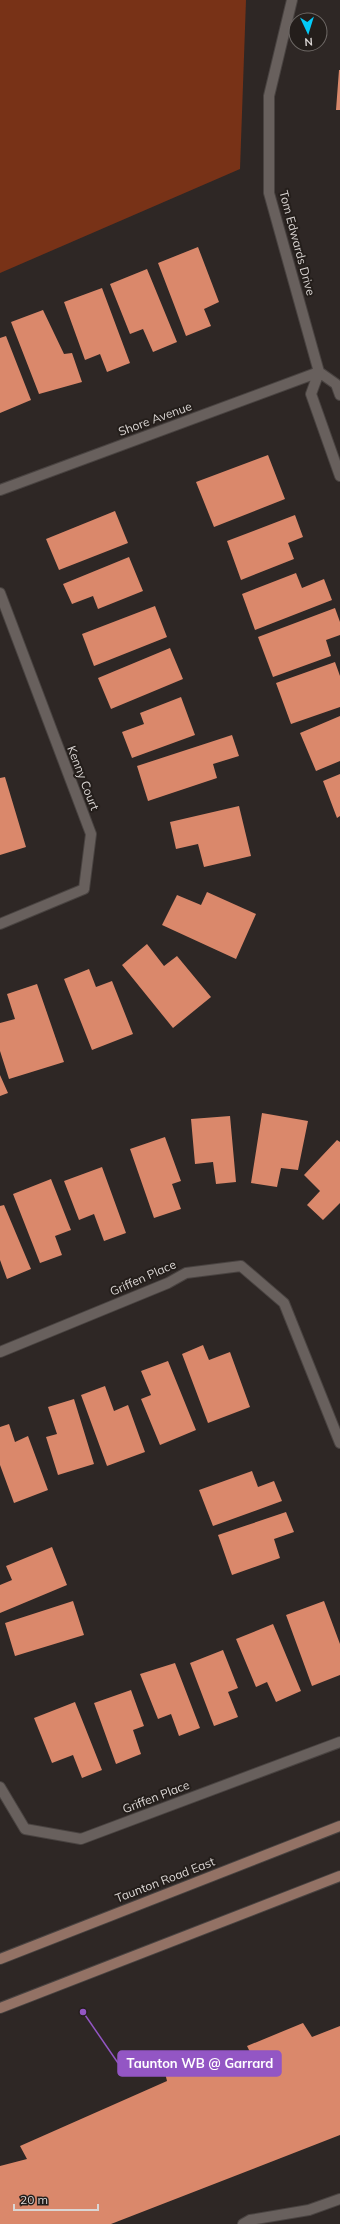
<svg xmlns="http://www.w3.org/2000/svg" width="340" height="2224" font-family="Mulish,sans-serif">
<style>
.green{fill:#783217}
.building{fill:#da886b}
.lines{fill:none;stroke-linecap:round;stroke-linejoin:round}
.lane-casing{stroke:#494341;stroke-width:12}
.street-casing{stroke:#494341;stroke-width:12}
.secondary-casing{stroke:#494341;stroke-width:12}
.lane{stroke:#68605d;stroke-width:10}
.street{stroke:#68605d;stroke-width:10}
.secondary{stroke:#937265;stroke-width:10}
.labels{text-anchor:middle;stroke-width:4;stroke-linejoin:round;paint-order:stroke}
.street-label{font-size:12px;fill:#dbd6d4;stroke:#241e1b}
.leader{fill:none;stroke:#9356c4;stroke-width:1.5}
.callout-dot{fill:#9356c4;stroke:#241e1b;stroke-width:1.5}
.callout{fill:#9356c4;stroke:#9356c4;stroke-width:1.5}
.callout-label{font-size:13px;text-anchor:middle;font-weight:bold;fill:#fff}
</style>
<rect width="100%" height="100%" fill="#2e2725"/>
<path class="green" d="M0,0H246L240,169L0,273Z"/>
<path class="building" d="M339,70H340V110H336Z
M198,247L219,302L204,309L211,326L186,336L158,263Z
M147,269L177,342L153,352L143,329L130,334L110,284Z
M102,288L130,363L107,372L100,354L85,360L64,302Z
M43,310L64,354L72,353L82,382L39,394L11,322Z
M6,336L31,400L0,413V338Z
M268,455L285,499L214,527L196,482Z
M115,511L128,543L59,570L46,539Z
M295,515L303,537L288,543L294,559L241,580L227,541Z
M129,557L143,591L98,609L93,596L72,604L63,584Z
M296,573L302,588L324,579L332,600L255,630L242,594Z
M155,606L167,637L94,666L82,634Z
M335,608L340,622V635L326,640L331,656L273,677L258,637Z
M170,648L183,679L111,709L98,678Z
M335,662L340,676V707L291,724L276,683Z
M181,697L195,735L132,758L122,732L144,724L140,713Z
M340,716V761L316,771L300,733Z
M232,735L239,756L213,764L217,778L148,801L137,766Z
M340,774V816L337,818L323,781Z
M5,777L26,847L0,855V778Z
M239,806L251,856L204,867L198,844L176,849L170,822Z
M207,892L256,914L236,959L162,925L177,895L201,905Z
M147,944L164,966L177,956L211,997L173,1028L122,965Z
M89,969L96,987L112,981L133,1034L92,1050L64,979Z
M37,984L64,1062L9,1079L0,1051V1023L15,1019L7,994Z
M0,1075L8,1093L0,1096Z
M262,1113L308,1121L298,1170L281,1168L277,1187L251,1183Z
M230,1116L236,1182L216,1184L213,1162L195,1164L191,1119Z
M165,1137L181,1181L172,1184L181,1209L154,1218L130,1149Z
M337,1140L340,1142V1203L323,1220L307,1205L320,1191L304,1175Z
M102,1167L126,1233L104,1241L94,1214L79,1220L64,1181Z
M51,1179L71,1230L55,1236L62,1255L40,1263L13,1194Z
M4,1205L31,1269L7,1279L0,1260V1206Z
M203,1345L209,1360L230,1352L250,1407L208,1423L182,1354Z
M168,1361L196,1430L160,1445L141,1399L151,1395L141,1371Z
M105,1386L114,1411L128,1405L145,1452L107,1466L81,1395Z
M74,1399L94,1464L58,1475L46,1437L57,1434L48,1407Z
M9,1424L15,1442L28,1436L48,1490L14,1503L0,1465V1427Z
M252,1471L258,1487L274,1481L282,1501L213,1526L199,1490Z
M286,1512L294,1532L274,1539L280,1558L232,1575L218,1535Z
M52,1547L67,1585L0,1613V1585L12,1580L6,1566Z
M73,1601L84,1635L15,1656L5,1623Z
M324,1601L340,1644V1675L312,1686L286,1615Z
M273,1624L301,1691L276,1702L267,1682L256,1687L236,1639Z
M223,1650L238,1688L228,1692L238,1717L214,1726L190,1663Z
M175,1663L200,1728L179,1736L171,1714L158,1719L140,1674Z
M131,1690L144,1726L133,1730L141,1754L116,1764L94,1703Z
M75,1702L102,1770L82,1778L73,1755L52,1763L34,1718Z
M303,2023L312,2037L340,2026V2135L111,2224H0V2166L27,2159L20,2146L167,2081L165,2073L198,2061L202,2070L251,2054L247,2046Z"/>
<g class="lines">
<defs>
<path id="lane" d="M243,2224L250,2220L309,2210L340,2199"/>
<path id="street" d="M292,0L269,96V193L319,372L311,394L340,476
M319,372L336,384L340,395
M0,490L319,372
M0,593L91,834L84,889L0,924
M0,1352L168,1283L186,1273L241,1266L284,1303L340,1443
M0,1787L25,1829L81,1839L340,1742"/>
<path id="secondary" d="M0,1959L340,1826
M0,2008L340,1876"/>
</defs>
<use href="#lane" class="lane-casing"/>
<use href="#street" class="street-casing"/>
<use href="#secondary" class="secondary-casing"/>
<use href="#lane" class="lane"/>
<use href="#street" class="street"/>
<use href="#secondary" class="secondary"/>
</g>
<g class="labels">
<g class="street-label">
<text transform="translate(297 243) rotate(75)" y="4">Tom Edwards Drive</text>
<text transform="translate(155 419) rotate(-20)" y="4">Shore Avenue</text>
<text transform="translate(83 778) rotate(69)" y="4">Kenny Court</text>
<text transform="translate(143 1278) rotate(-24)" y="4">Griffen Place</text>
<text transform="translate(156 1797) rotate(-21)" y="4">Griffen Place</text>
<text transform="translate(165 1880) rotate(-21)" y="4">Taunton Road East</text>
</g>
</g>
<path class="leader" d="M83 2012L118 2063"/>
<circle class="callout-dot" cx="83" cy="2012" r="4"/>
<rect class="callout" x="118" y="2051" width="163" height="25" rx="4"/>
<g class="callout-label">
<text x="200" y="2068">Taunton WB @ Garrard</text>
</g>
<g transform="translate(308 32) rotate(176)"><circle r="19" fill="#241e1b" stroke="#6d6865"/>
<path d="M0-3L7 15L0 10L-7 15Z" fill="#03cbf9"/>
<text y="-6" font-size="11" font-weight="bold" text-anchor="middle" fill="#dbd6d4">N</text>
</g>
<path d="M14 2204v6h84v-6" fill="none" stroke="#dbd6d4" stroke-width="2"/>
<text x="20" y="2204" font-size="12" fill="#dbd6d4" stroke="#241e1b" stroke-width="3" paint-order="stroke">20 m</text>
</svg>
